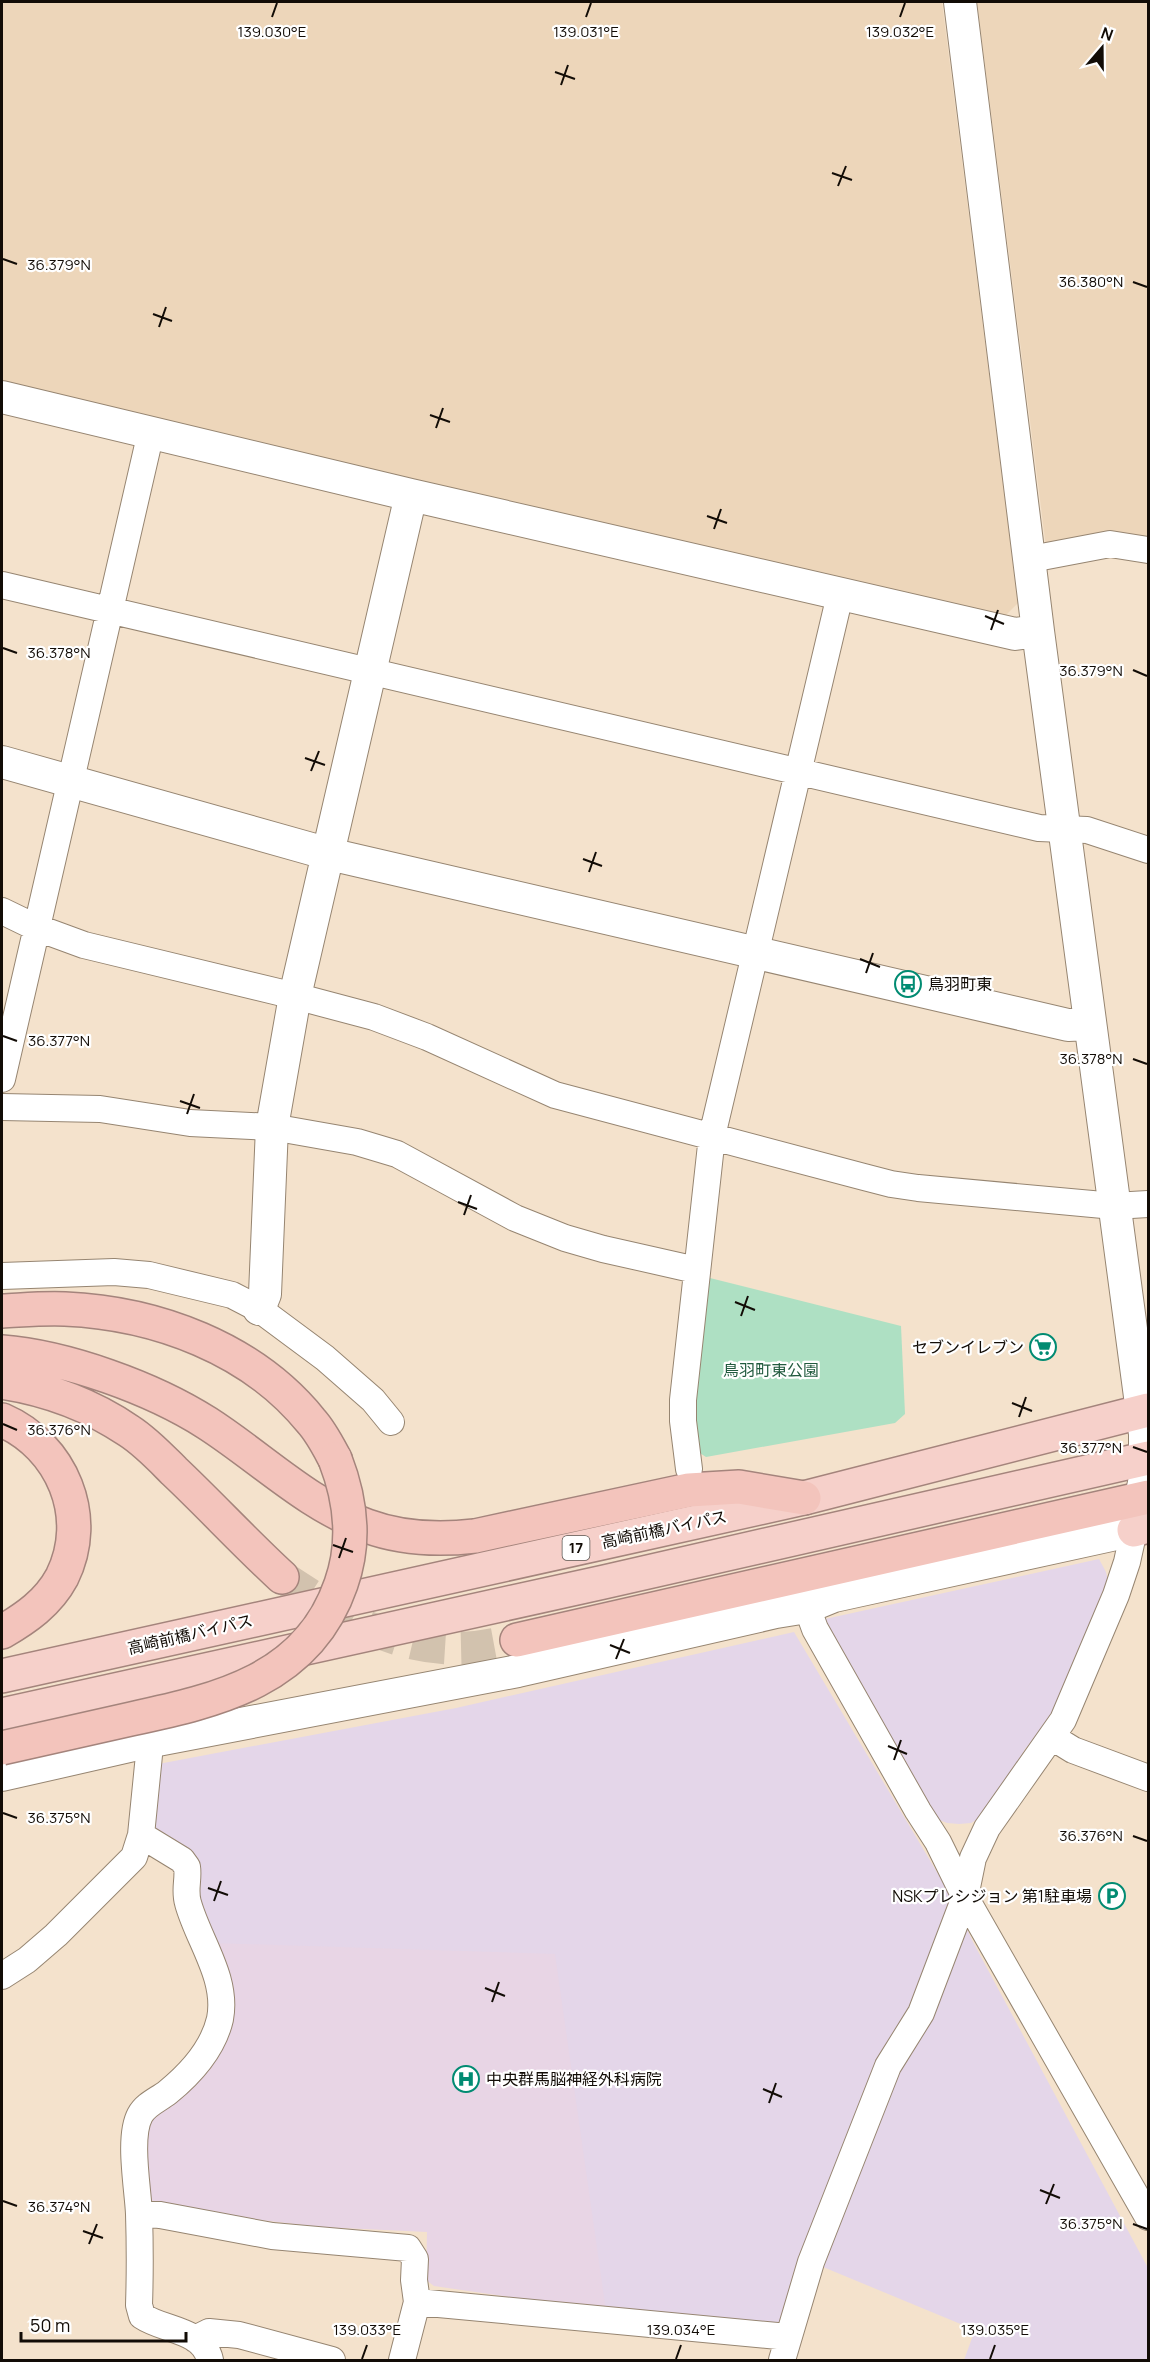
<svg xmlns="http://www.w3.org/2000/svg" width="1150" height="2362" font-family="Manrope,'Noto Sans JP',sans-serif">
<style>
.commercial{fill:#e4d6e9}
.built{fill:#edd6ba}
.medical{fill:#e8d5e5}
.green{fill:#aee0c3}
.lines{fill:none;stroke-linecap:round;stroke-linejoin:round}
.motorway-tunnel{stroke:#d2c2ae;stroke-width:33;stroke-dasharray:33 16;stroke-linecap:butt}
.minor-casing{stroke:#968571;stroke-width:28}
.tertiary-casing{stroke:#968571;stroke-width:34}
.trunk-casing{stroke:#a4847c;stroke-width:36}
.motorway-casing{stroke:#a4847c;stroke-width:36}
.minor{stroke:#fff;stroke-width:26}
.tertiary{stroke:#fff;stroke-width:32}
.trunk{stroke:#f6d0ca;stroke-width:33}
.motorway{stroke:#f3c4bc;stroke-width:33}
.motorway-bridge-casing{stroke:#a4847c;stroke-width:36;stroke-linecap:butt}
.motorway-bridge{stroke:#f3c4bc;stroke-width:33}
.ticks{fill:none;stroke:#120c06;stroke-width:2}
.labels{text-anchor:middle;stroke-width:4.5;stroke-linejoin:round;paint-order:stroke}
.shield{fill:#fff;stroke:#595551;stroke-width:1.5}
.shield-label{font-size:15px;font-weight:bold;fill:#120c06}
.poi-label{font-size:16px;fill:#120c06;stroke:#fff;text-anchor:start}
.park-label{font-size:16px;fill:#225b3f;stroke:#fff}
.street-label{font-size:16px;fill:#120c06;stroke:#fff}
.ticks-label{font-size:15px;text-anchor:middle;fill:#120c06;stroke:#fff;stroke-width:4.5;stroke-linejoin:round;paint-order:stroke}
</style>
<rect width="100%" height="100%" fill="#f4e2cc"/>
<path class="commercial" d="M1099,1559L1106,1572L1108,1581L1055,1713L1025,1749L1018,1763L981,1817L971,1823L959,1824L947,1823L937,1819L828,1638L825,1619Z
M794,1632L953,1899L973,1942L1148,2268V2360H964L975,2330L811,2262L784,2319L771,2326L606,2311L212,1943L195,1899L198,1859L158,1832L149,1822L153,1765L456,1708Z"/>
<path class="built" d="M2,2H942L1018,603L1004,617L2,384Z
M977,2H1148V540L1046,547Z"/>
<path class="medical" d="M212,1943L555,1954L606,2311L434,2286L426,2280L427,2232L320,2227L252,2219L148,2200L144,2162L149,2123L209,2059Z"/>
<path class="green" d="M706,1277L901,1326L905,1414L895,1423L706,1457L695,1450L692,1418Z"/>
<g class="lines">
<path class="motorway-tunnel" d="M282,1577C335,1611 383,1645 449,1648C471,1650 495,1644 517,1640"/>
<defs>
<path id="minor" d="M1031,559L1110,544L1148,550
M2,585L1039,828L1087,830L1148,850
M2,911L35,927L84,945L295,996L374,1017L427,1037L555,1095L864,1177L891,1184L918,1188L1114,1206L1148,1204
M2,1079L151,432
M2,1107L100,1109L190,1123L272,1127L357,1142L397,1154L515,1218L565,1238L603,1249L696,1270
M2,1276L114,1272L149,1275L232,1295L259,1309L325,1358L373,1400L391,1422
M689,1469L683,1421V1400L712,1136L840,595
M807,1607L815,1629L918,1811L938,1842L965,1897L1148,2217
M1052,1737L1073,1750L1148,1778
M141,1835L182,1860L187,1867C189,1879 184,1890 188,1903C198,1940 228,1978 220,2019C213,2049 190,2074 168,2092C158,2100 146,2104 140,2115C128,2137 138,2189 139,2214C140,2245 140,2275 139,2305L142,2316C164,2331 203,2329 210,2360
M2,1976L27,1960L56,1935L134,1857L141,1835L149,1755L147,1742
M139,2213L160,2215L272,2236L408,2248L415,2259L414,2280L417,2302L402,2360
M417,2302L788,2337
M195,2339L209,2332L239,2335L332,2360
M782,2360L811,2262L888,2066L921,2013L965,1897L973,1858L987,1828L1063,1720L1116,1595L1127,1562L1134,1530"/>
<path id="tertiary" d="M2,397L411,495L1015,634L1038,631
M2,762L329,854L1068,1025L1090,1024
M259,1309L265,1294L272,1127L295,996L411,495
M2,1775L147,1742L518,1671L776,1612L807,1607L834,1596L1134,1530L1145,1478V1434L1038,631L960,2"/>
<path id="trunk" d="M1134,1530L1148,1526
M2,1676L804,1498L1148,1410
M2,1715L604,1582L1148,1458"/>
<path id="motorway" d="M2,1311C23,1310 44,1308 65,1309C156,1313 252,1348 311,1421C321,1432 328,1446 335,1459
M2,1352C66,1357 152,1388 207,1423C260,1457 308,1505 367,1526C402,1539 440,1540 475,1536L689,1490L739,1487L804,1498
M2,1382C47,1389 91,1405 129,1431C146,1442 160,1457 174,1471C211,1506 245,1543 282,1577
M2,1420C62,1446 92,1517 62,1577C48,1603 26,1618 2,1632
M517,1640L1148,1497"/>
</defs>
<use href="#minor" class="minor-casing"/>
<use href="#tertiary" class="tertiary-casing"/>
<use href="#trunk" class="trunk-casing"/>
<use href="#motorway" class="motorway-casing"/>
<use href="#minor" class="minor"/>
<use href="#tertiary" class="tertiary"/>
<use href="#trunk" class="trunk"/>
<use href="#motorway" class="motorway"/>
<defs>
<path id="motorway-bridge" d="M2,1748C45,1738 88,1729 131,1719C219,1700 308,1680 341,1584C356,1542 351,1500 335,1459"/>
</defs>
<use href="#motorway-bridge" class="motorway-bridge-casing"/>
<use href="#motorway-bridge" class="motorway-bridge"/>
</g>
<path class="ticks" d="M272,17L277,3M586,17L591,3M900,17L905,3M555,72L575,79M561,85L568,65M832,173L852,180M838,186L846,166M3,259L17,264M1133,282L1147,287M153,314L172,321M159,327L166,307M430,415L450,422M436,428L443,408M707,516L727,523M714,529L721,509M985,616L1004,624M991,630L998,610M3,648L17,653M1133,670L1147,676M305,758L325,765M311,771L319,751M583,859L602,866M589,872L596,852M860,959L880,967M866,973L873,953M3,1036L17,1041M1133,1059L1147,1064M180,1101L200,1108M187,1114L194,1094M458,1202L477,1209M464,1215L471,1195M735,1302L755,1310M741,1316L748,1296M1012,1403L1032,1411M1019,1417L1026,1397M3,1424L17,1430M1133,1447L1147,1452M333,1545L353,1552M339,1558L346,1538M610,1645L630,1653M616,1659L624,1639M888,1746L907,1754M894,1760L901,1740M3,1813L17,1818M1133,1836L1147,1841M208,1888L228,1895M214,1901L221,1881M485,1988L505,1996M492,2002L499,1982M763,2089L782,2097M769,2103L776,2083M1040,2190L1060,2198M3,2201L17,2206M1046,2204L1054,2184M1133,2224L1147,2229M83,2231L103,2238M89,2244L97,2224M362,2359L367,2345M676,2359L681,2345M990,2359L995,2345"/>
<defs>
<symbol id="bus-ring" viewBox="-11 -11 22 22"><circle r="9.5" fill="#fff" stroke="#018b72" stroke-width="1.5"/><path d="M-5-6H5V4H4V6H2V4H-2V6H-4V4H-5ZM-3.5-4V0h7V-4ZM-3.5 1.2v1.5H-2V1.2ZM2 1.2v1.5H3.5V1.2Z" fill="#018b72"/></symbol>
<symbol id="supermarket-ring" viewBox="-11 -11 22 22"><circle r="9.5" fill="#fff" stroke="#018b72" stroke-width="1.5"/><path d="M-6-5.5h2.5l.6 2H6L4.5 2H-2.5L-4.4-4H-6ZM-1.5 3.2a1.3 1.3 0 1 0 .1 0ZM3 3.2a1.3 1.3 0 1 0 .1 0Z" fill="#018b72"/></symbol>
<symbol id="parking-ring" viewBox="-11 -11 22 22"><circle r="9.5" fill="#fff" stroke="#018b72" stroke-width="1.5"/><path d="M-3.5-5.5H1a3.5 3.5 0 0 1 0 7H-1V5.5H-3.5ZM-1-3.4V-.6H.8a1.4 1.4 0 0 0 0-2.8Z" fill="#018b72"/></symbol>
<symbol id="hospital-ring" viewBox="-11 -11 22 22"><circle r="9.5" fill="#fff" stroke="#018b72" stroke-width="1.5"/><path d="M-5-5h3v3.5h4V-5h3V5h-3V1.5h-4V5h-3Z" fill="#018b72"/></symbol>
</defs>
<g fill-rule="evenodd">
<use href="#bus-ring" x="893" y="969" width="30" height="30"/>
<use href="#supermarket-ring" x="1028" y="1332" width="30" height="30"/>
<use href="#parking-ring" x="1097" y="1881" width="30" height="30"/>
<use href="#hospital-ring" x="451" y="2064" width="30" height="30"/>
</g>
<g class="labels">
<rect class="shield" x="562.5" y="1536" width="27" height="24" rx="4.5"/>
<g class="shield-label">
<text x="576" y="1553">17</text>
</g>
<g class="poi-label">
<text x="928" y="990">鳥羽町東</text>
<text x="1024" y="1353" text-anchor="end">セブンイレブン</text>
<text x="1092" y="1902" text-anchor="end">NSKプレシジョン 第1駐車場</text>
<text x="486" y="2085">中央群馬脳神経外科病院</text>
</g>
<g class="park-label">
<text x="771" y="1376">鳥羽町東公園</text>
</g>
<g class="street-label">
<text transform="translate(664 1529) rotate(-12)" y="6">高崎前橋バイパス</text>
<text transform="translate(190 1634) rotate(-13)" y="6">高崎前橋バイパス</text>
</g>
</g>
<g class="ticks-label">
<text x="900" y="37">139.032°E</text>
<text x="272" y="37">139.030°E</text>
<text x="586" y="37">139.031°E</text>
<text x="59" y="270">36.379°N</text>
<text x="1091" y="287">36.380°N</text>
<text x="59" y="658">36.378°N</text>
<text x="1091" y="676">36.379°N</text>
<text x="59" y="1046">36.377°N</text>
<text x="1091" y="1064">36.378°N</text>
<text x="59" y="1435">36.376°N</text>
<text x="1091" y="1453">36.377°N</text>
<text x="59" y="1823">36.375°N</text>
<text x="1091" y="1841">36.376°N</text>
<text x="59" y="2212">36.374°N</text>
<text x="1091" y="2229">36.375°N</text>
<text x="367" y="2335">139.033°E</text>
<text x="681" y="2335">139.034°E</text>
<text x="995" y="2335">139.035°E</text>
</g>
<rect width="1150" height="2362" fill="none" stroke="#120c06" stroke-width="6"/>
<g transform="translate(1102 48) rotate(20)" stroke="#ffffff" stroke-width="4.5" paint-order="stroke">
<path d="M0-4.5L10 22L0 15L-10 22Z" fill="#120c06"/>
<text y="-9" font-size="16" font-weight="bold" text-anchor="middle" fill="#120c06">N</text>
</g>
<path d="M21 2332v9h165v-9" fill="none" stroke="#120c06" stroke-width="3"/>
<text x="30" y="2332" font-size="18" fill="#120c06" stroke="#ffffff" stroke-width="4.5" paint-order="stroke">50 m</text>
</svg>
